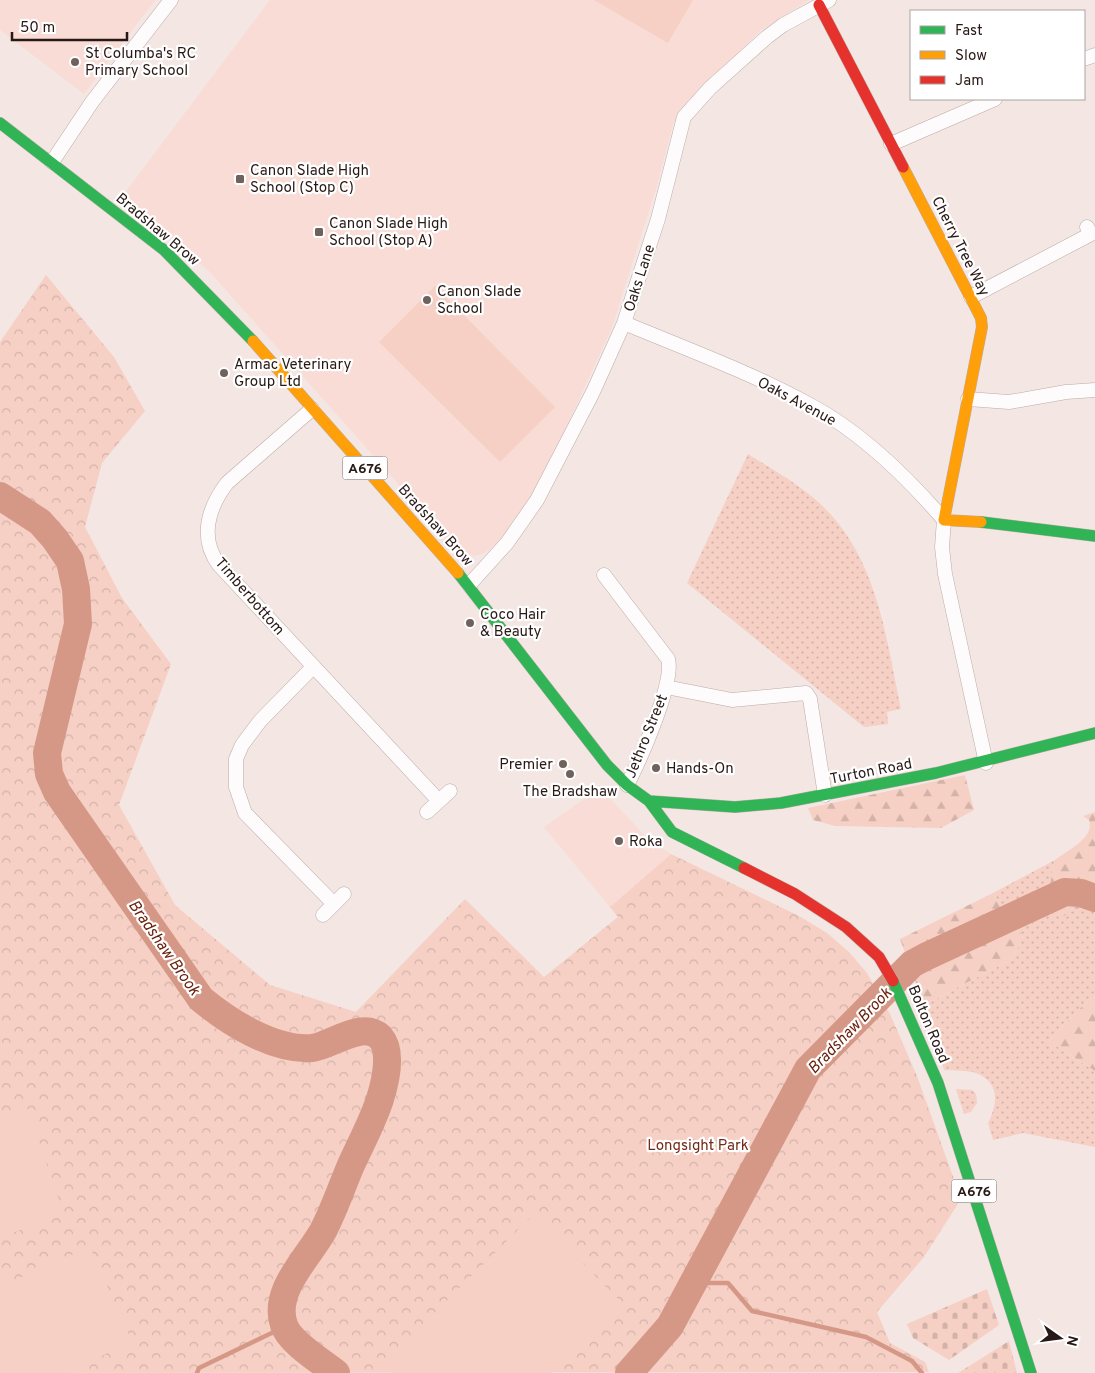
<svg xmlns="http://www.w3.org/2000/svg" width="1095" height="1373" font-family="Overpass,sans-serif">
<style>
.built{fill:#f8dcd5}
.grass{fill:url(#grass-dots)}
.forest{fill:url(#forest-firs)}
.cemetery{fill:url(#cemetery-stones)}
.park{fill:url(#park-crowns)}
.garden{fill:#f6d0c5}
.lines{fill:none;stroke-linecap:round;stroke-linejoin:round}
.stream{stroke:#d59887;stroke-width:4.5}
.river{stroke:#d59887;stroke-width:28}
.street-casing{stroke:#baaca9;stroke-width:15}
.fast-casing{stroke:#baaca9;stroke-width:12}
.slow-casing{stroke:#baaca9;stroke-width:12}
.jam-casing{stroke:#baaca9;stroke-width:12}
.street{stroke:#fdfbfb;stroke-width:14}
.fast{stroke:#30b455;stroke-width:11}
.slow{stroke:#ff9f0a;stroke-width:11}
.jam{stroke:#e5322d;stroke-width:11}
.poi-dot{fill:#6f615d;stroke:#fff;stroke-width:2}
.labels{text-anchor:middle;stroke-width:4.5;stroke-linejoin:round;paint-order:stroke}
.shield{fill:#fff;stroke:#685e5c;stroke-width:1}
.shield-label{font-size:14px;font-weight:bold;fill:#281916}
.poi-label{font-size:15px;fill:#281916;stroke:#fff;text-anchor:start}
.street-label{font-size:15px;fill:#281916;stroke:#fff}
.park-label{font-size:15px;fill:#752a16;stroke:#fff}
.water-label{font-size:16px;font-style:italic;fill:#6c210c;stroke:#fff}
</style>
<defs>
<pattern id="grass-dots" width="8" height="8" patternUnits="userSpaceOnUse" patternTransform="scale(1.25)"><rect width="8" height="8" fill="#f6d0c5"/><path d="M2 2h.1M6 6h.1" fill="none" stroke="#d3b2a8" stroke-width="1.8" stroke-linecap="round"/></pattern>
<pattern id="forest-firs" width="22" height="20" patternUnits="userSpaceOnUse" patternTransform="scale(1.25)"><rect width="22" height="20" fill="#f6d0c5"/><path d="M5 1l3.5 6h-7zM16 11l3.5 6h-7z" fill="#d3b2a8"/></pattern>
<pattern id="cemetery-stones" width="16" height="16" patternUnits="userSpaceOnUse" patternTransform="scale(1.25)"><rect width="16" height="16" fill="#f6d0c5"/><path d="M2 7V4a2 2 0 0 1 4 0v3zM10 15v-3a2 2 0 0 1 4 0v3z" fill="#d3b2a8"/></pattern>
<pattern id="park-crowns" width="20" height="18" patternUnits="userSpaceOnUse" patternTransform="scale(1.25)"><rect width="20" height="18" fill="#f6d0c5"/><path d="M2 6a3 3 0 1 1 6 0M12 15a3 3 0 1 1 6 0" fill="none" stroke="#d3b2a8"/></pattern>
</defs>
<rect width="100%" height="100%" fill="#f4e6e2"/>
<path class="built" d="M0,0H155L84,94L0,30Z
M270,0H809L761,30L688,102L673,124L656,189L611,330L549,464L523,515L504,539L484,553L475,556L460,553L209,271L121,198Z
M600,788L649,840L671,854L610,907L544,827Z"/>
<path class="grass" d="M748,454C778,473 810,490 833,517C879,570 887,643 901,709L887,712L888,724L864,727L687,583Z
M1055,860L1047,899L1084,905L1095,910V997L1092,996L1049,1041L1095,1071V1147L1023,1133L993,1140L988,1123C998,1104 1000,1082 976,1073C967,1070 954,1071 944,1070L924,1005L1012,959L1023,937L993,893Z
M956,1089L972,1090L976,1094L977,1103L971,1112L964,1114Z"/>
<path class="forest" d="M965,775L974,810L941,828L835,826L813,820L808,808Z
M1095,812V910L1084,905L1062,917L1047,899L1055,860C1068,850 1095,838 1089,820L1083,816Z
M993,893L1023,937L1012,959L924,1005L900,939Z
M1092,996L1095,997V1071L1049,1041Z"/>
<path class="cemetery" d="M987,1289L999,1325L949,1360L913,1338L907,1324Z
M1009,1341L1017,1373H958Z"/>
<path class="park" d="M46,275L114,357L145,411L102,463L85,527L122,598L171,664L119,805L175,905L270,985L356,1012L465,899L544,977L618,917L610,907L671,854L799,916L827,933L849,952L867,973L890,1014L917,1076L961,1199L924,1257L877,1312L890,1343L925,1362L929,1372L0,1373V342Z"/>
<path class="garden" d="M594,0H693L668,43Z
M435,286L555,407L500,462L379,342Z
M28,1109L64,1215L0,1237V1118Z
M534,1214L622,1303L551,1373H392L383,1364Z
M90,1247L132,1342L64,1373H0V1287Z"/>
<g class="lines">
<path class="stream" d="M693,1283H728L752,1311L866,1337L912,1361L922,1373
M197,1373L199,1368L284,1327"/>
<path class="river" d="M0,496L40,522L55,539L70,561L76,589L78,624L47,753L49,774L57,792L201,999C229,1022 274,1051 312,1048C331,1046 362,1020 380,1037C393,1051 385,1083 380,1099C373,1121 361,1143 351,1165C342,1186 334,1210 323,1231C308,1258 272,1291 284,1325C289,1342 322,1362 336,1373
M629,1373L670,1326L808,1069L912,964L925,957L1065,892L1081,893L1095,898"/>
<defs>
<path id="street" d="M1084,59L1095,55
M891,144L995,99
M52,162L92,102L171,0
M971,297L1091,234L1087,227
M624,323C687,349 752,373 812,406C862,433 907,477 944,520L942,547L945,574L986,763
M968,399L1009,402L1066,392L1095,390
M312,409L227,483C208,508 199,538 219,565L439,801
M604,575L668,659C675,682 639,762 627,785
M469,585L507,543L537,500L593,392L624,323L658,219L684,117L710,88L767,37L783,25L829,0
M313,667L260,721L242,745L236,759V787L245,813L334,904
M666,687L732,700L806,693L810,699L825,795
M427,812L450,791
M323,915L344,894"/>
<path id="fast" d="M0,123L164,250L253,341
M981,522L1095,536
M458,573L607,765L627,785L649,801L672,832L744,868
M649,801L735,807L781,803L936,773L1095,733
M893,981L938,1083L1031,1373"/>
<path id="slow" d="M903,167L981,318L982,327L944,520L981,522
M253,341L458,573"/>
<path id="jam" d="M819,5L903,167
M744,868L795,894L846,927L879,957L893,981"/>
</defs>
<use href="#street" class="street-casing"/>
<use href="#fast" class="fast-casing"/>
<use href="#slow" class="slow-casing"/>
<use href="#jam" class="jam-casing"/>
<use href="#street" class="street"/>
<use href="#fast" class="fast"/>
<use href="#slow" class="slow"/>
<use href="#jam" class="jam"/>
</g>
<g class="poi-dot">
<circle cx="75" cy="62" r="5"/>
<rect x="235" y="174" width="10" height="10" rx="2.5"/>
<rect x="314" y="227" width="10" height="10" rx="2.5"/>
<circle cx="427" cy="300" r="5"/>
<circle cx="224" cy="373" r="5"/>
<circle cx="470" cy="623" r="5"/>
<circle cx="563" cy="764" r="5"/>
<circle cx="656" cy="768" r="5"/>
<circle cx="570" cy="774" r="5"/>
<circle cx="619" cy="841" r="5"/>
</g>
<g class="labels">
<g class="shield">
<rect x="342.5" y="456.5" width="45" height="23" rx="4"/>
<rect x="951.5" y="1179.5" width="45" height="23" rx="4"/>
</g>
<g class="shield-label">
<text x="365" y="473">A676</text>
<text x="974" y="1196">A676</text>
</g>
<g class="poi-label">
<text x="85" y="58">St Columba's RC<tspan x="85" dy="17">Primary School</tspan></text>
<text x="250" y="175">Canon Slade High<tspan x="250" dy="17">School (Stop C)</tspan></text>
<text x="329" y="228">Canon Slade High<tspan x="329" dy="17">School (Stop A)</tspan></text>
<text x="437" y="296">Canon Slade<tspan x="437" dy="17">School</tspan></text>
<text x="234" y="369">Armac Veterinary<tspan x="234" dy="17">Group Ltd</tspan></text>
<text x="480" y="619">Coco Hair<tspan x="480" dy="17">&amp; Beauty</tspan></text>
<text x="553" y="769" text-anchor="end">Premier</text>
<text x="666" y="773">Hands-On</text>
<text x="570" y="796" text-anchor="middle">The Bradshaw</text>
<text x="629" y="846">Roka</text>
</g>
<g class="street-label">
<text transform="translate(158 229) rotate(40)" y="5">Bradshaw Brow</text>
<text transform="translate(961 246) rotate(63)" y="5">Cherry Tree Way</text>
<text transform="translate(639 278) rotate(-72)" y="5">Oaks Lane</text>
<text transform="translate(797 401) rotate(28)" y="5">Oaks Avenue</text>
<text transform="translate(436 525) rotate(48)" y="5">Bradshaw Brow</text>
<text transform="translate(250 596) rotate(49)" y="5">Timberbottom</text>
<text transform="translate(646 736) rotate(-68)" y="5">Jethro Street</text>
<text transform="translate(871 771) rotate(-11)" y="5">Turton Road</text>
<text transform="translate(929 1024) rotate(67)" y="5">Bolton Road</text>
</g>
<g class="park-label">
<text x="698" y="1150">Longsight Park</text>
</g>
<g class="water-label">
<text transform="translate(165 947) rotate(55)" y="6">Bradshaw Brook</text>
<text transform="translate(849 1030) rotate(-46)" y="6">Bradshaw Brook</text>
</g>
</g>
<rect x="910" y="10" width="175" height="90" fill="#ffffff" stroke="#a9a3a2"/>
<rect x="920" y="26" width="25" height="8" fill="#30b455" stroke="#a9a3a2"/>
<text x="955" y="35" font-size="15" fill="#281916">Fast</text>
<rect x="920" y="51" width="25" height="8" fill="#ff9f0a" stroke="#a9a3a2"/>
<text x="955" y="60" font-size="15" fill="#281916">Slow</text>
<rect x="920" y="76" width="25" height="8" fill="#e5322d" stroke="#a9a3a2"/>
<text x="955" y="85" font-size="15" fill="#281916">Jam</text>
<g transform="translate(1060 1338) rotate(104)" stroke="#ffffff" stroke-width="4" paint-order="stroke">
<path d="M0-4L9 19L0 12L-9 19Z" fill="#281916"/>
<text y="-8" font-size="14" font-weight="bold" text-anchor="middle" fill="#281916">N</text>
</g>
<path d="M12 32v8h115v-8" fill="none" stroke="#281916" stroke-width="2.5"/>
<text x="20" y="32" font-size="15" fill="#281916" stroke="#ffffff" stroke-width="4" paint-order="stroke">50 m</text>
</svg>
